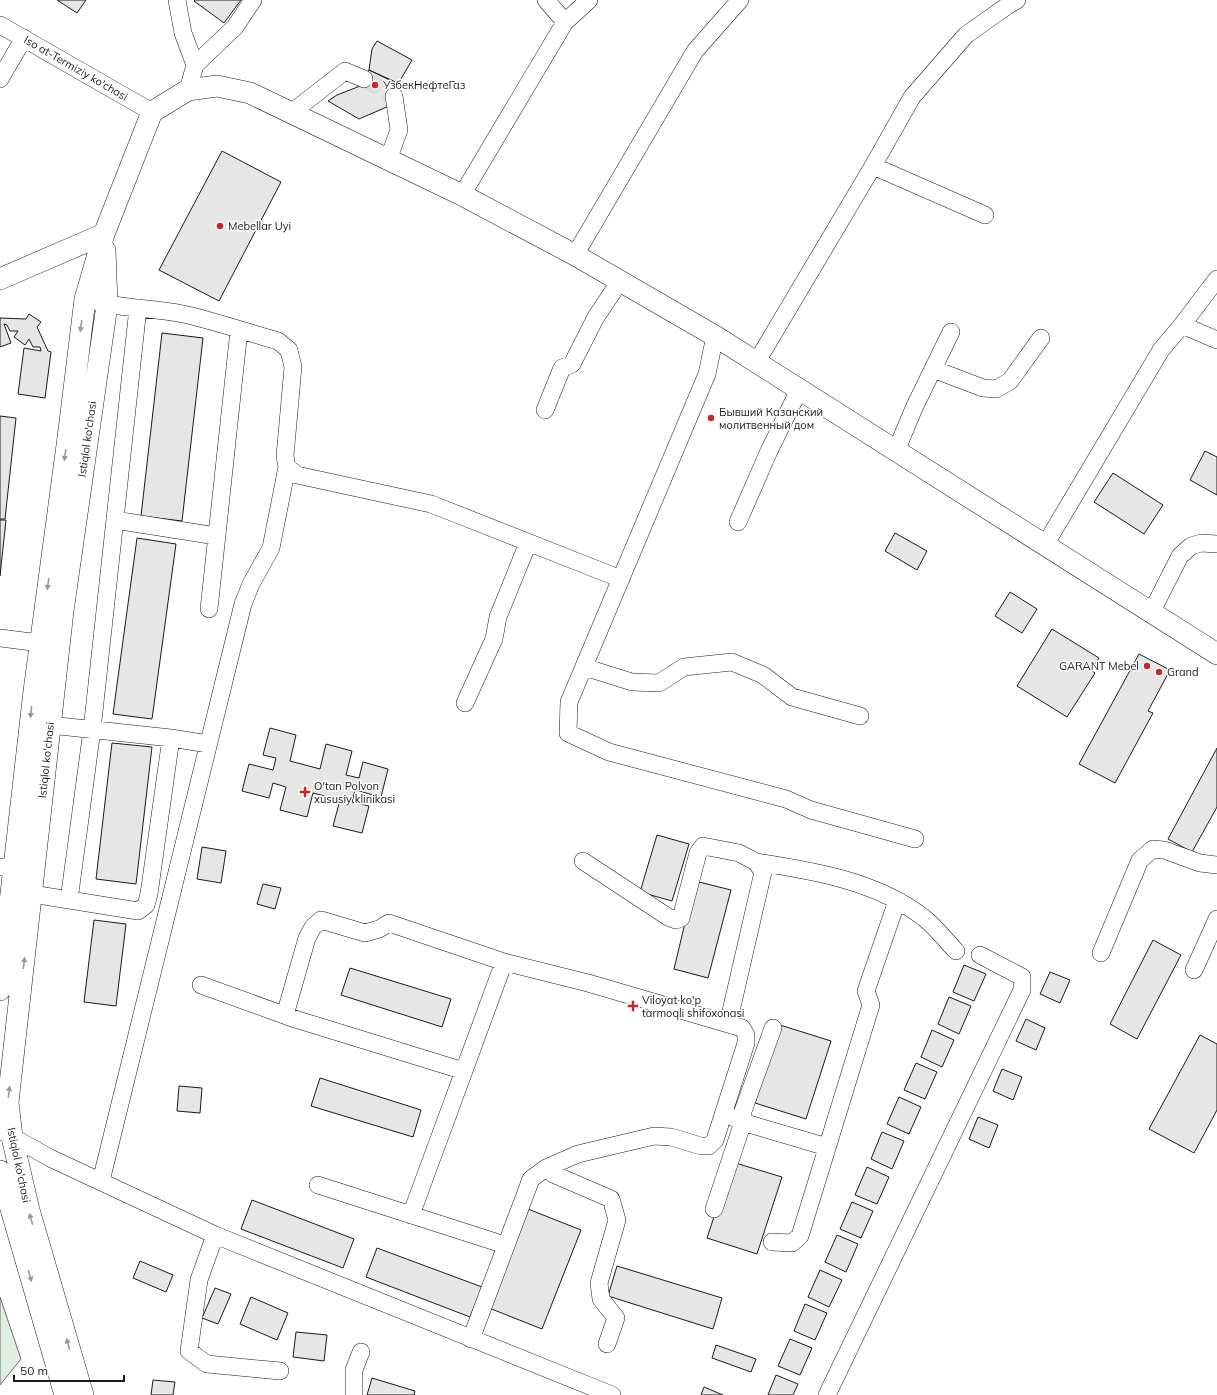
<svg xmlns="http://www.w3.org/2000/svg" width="1217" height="1395" font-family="Mulish,sans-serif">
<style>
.green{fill:#e0efe3;stroke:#6a6a6a}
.building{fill:#e6e6e6;stroke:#1a1a1a}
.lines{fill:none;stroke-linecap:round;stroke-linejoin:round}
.minor-tunnel{stroke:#ddd;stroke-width:17;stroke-dasharray:17 8;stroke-linecap:butt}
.minor-casing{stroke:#1a1a1a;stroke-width:18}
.major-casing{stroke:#1a1a1a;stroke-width:22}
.minor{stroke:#fff;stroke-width:17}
.major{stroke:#fff;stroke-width:21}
.oneway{fill:#989898}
.poi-dot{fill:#c62828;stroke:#fff;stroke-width:1.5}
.labels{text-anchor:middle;stroke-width:3;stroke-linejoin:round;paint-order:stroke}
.street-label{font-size:11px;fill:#1a1a1a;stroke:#fff}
.poi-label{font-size:11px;fill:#1a1a1a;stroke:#fff;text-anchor:start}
</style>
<rect width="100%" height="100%" fill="#fff"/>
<path class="green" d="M0,1297L21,1359L0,1385Z"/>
<path class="building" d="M57,0H86L77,13Z
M195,0H241L224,23L194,1Z
M377,41L412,60L398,84L369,70L372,49Z
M369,70L400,84L389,106L359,119L328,101L337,95L360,86Z
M222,151L281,182L219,301L159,270Z
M29,314L41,322L37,327L48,351L51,352L45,398L18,394L24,348L41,351L40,347H33L29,339L25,345L14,337L18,331H10L7,325L4,324L11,343L0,347V318L26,319Z
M162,333L203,338L182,521L141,516Z
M0,416L16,418L5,519H0Z
M1205,451L1217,457V495L1190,480Z
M1113,473L1163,505L1144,534L1094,502Z
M0,520H6L0,576Z
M895,533L927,551L917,570L885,551Z
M137,538L176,544L152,719L113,714Z
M1010,592L1037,609L1022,633L995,616Z
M1052,629L1099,658L1091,670L1095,673L1067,717L1017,686Z
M1139,654L1170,670L1148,711L1153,713L1115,783L1079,764Z
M270,728L296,735L290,761L320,769L326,744L352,751L346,775L359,778L363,762L388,769L381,797L355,790L352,802L369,806L362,833L333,826L340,800L313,793L307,817L280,810L286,787L273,783L269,798L242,791L249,764L273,770L276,758L263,755Z
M112,743L152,747L136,884L96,879Z
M1217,748V807L1192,852L1168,839Z
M657,835L689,844L672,901L640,892Z
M202,847L226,851L221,883L197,879Z
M695,881L731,890L708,978L674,969Z
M263,884L281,888L275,909L257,904Z
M94,920L126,924L116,1006L84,1002Z
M1153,940L1181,955L1137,1039L1110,1024Z
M964,965L986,974L974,1001L953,992Z
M350,968L451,999L442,1027L341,995Z
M1050,972L1070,980L1060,1003L1040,994Z
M949,997L971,1006L959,1034L938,1024Z
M1026,1019L1045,1028L1036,1050L1016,1041Z
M780,1025L831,1041L806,1119L755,1103Z
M932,1030L954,1040L942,1067L921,1057Z
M1200,1035L1217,1044V1110L1194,1153L1149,1129Z
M916,1063L937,1072L925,1099L904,1090Z
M1002,1069L1022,1077L1013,1100L993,1091Z
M320,1078L421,1110L413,1137L311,1106Z
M179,1086L202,1088L200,1113L177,1111Z
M899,1097L921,1107L909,1134L887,1124Z
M978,1117L998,1125L989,1148L969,1139Z
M882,1132L904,1141L892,1169L871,1159Z
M732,1162L782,1177L757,1254L707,1238Z
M867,1167L889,1177L877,1204L855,1195Z
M252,1200L354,1239L343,1268L241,1229Z
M852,1202L873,1211L861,1238L840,1229Z
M528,1209L581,1230L542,1329L489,1308Z
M837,1235L858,1244L846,1272L825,1262Z
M377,1248L482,1287L470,1317L366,1277Z
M140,1261L173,1275L166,1292L133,1278Z
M617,1266L722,1298L713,1329L608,1296Z
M820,1270L842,1280L829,1307L808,1297Z
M215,1288L231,1294L218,1324L202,1318Z
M251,1297L288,1313L277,1340L240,1324Z
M805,1304L827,1313L815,1340L794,1331Z
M296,1332L327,1335L324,1361L293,1357Z
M790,1339L812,1348L800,1375L778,1366Z
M716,1345L756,1359L751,1372L712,1358Z
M776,1375L798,1384L793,1395H768Z
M372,1378L415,1391L414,1395H367Z
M153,1380L175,1382L173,1395H151Z
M704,1387L723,1395H701Z"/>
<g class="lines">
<path class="minor-tunnel" d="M364,79L394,96"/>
<defs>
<path id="minor" d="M177,0L183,33L195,65
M546,0L565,22
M0,25L152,112
M0,79L24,38
M188,90L195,65L235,27L253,0
M291,113L345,71L364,79
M388,160L399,130L394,96
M873,166L985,215
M462,195L565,22L589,0
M575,255L695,51L740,0
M95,301C123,309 154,308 183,314C215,321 246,332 278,341L289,350L293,367L285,456L287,467L271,548L251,584L243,604L101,1181
M1182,325L1217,340
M715,336L707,374L569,702L568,733L609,752L786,799L811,810L915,839
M756,363L873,166L912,97L966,35L1007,6L1017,0
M933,369L983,388L996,389L1010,381L1041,338
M545,410L562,368L572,364L596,317L620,281
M896,451L914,408L951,332
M287,467L297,475L431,504L621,579
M115,520L216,536
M738,522L769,451L799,390
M1045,545L1161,350L1182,325L1217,279
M209,609L239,330
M1151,613L1180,556L1191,546L1201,543L1217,544
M0,638L40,643
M584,667L632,682L659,683L684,667L732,662L763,675L792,697L860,716
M465,703L494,639L498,617L528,543
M50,725L171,738L208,744
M583,861L668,917L676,920L681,918L698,853L703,846L739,853L756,862L763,872L728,1024
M756,862C814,871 877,881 924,918C936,927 946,941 956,951
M0,867H14
M32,894L138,911L146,905L149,894L171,738
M69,900L92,730L138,308
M1101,953L1140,860L1153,849L1164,850L1200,863L1217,865
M1194,970L1217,919
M201,985L295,1019L464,1071
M285,1015L307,938L313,927L321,920L365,933L379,929L389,923L504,962L588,983L742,1028L746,1035V1043L715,1140L709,1146H701L671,1137L654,1136L578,1154L546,1168L531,1179L471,1339
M734,1118L749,1124L827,1147
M0,1130L50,1158L215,1235L612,1395
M546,1168L553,1174L611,1199L617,1220L599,1283L601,1299L616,1318L607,1344
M318,1185L505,1245
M714,1209L743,1122V1111L773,1028
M411,1215L504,962
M215,1235L199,1280L189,1351L207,1364L280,1371
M772,1242L792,1243L800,1236L871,1005L866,991L897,901
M354,1395V1370L361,1352
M827,1395L1022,990V977L980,955"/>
<path id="major" d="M0,279L104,234
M0,990L34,691L68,438L85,299L104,234L152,112L188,90L217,86L250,93L462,195L575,255L715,336L1217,654
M0,1171L65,1395
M83,1395L29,1210L12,1137L8,1102L63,611L107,305L105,250"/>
</defs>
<use href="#minor" class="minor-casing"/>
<use href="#major" class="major-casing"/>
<use href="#minor" class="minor"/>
<use href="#major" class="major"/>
</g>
<defs><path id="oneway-solid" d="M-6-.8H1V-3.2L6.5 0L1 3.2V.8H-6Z"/></defs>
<g class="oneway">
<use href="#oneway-solid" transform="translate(81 326) rotate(97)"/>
<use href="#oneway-solid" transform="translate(65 455) rotate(98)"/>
<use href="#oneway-solid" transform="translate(48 584) rotate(98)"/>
<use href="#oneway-solid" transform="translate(31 712) rotate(96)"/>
<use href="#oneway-solid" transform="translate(24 963) rotate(-83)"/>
<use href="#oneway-solid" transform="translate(9 1092) rotate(-83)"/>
<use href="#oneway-solid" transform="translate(31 1219) rotate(-106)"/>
<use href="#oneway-solid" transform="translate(30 1276) rotate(74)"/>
<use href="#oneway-solid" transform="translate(68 1344) rotate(-106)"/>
</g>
<g class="poi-dot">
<circle cx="375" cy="85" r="4"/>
<circle cx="220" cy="226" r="4"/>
<circle cx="711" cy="418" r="4"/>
<circle cx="1147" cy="666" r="4"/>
<circle cx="1159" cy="672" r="4"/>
<path d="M303 786h4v4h4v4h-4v4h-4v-4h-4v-4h4z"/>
<path d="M631 1000h4v4h4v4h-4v4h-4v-4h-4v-4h4z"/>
</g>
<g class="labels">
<g class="street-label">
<text transform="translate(76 68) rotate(30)" y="4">Iso at-Termiziy ko'chasi</text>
<text transform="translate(87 439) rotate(-82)" y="4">Istiqlol ko'chasi</text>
<text transform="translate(46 760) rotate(-84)" y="4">Istiqlol ko'chasi</text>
<text transform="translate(19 1165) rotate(78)" y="4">Istiqlol ko'chasi</text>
</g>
<g class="poi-label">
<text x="383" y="89">УзбекНефтеГаз</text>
<text x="228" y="230">Mebellar Uyi</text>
<text x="719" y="416">Бывший Казанский<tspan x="719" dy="13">молитвенный дом</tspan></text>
<text x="1139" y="670" text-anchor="end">GARANT Mebel</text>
<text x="1167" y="676">Grand</text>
<text x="314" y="790">O'tan Polvon<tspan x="314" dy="13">xususiy klinikasi</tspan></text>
<text x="642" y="1004">Viloyat ko'p<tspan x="642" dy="13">tarmoqli shifoxonasi</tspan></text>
</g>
</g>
<path d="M14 1375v6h110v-6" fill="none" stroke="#1a1a1a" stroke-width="2"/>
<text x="20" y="1375" font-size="12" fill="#1a1a1a" stroke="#ffffff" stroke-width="3" paint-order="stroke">50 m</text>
</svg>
